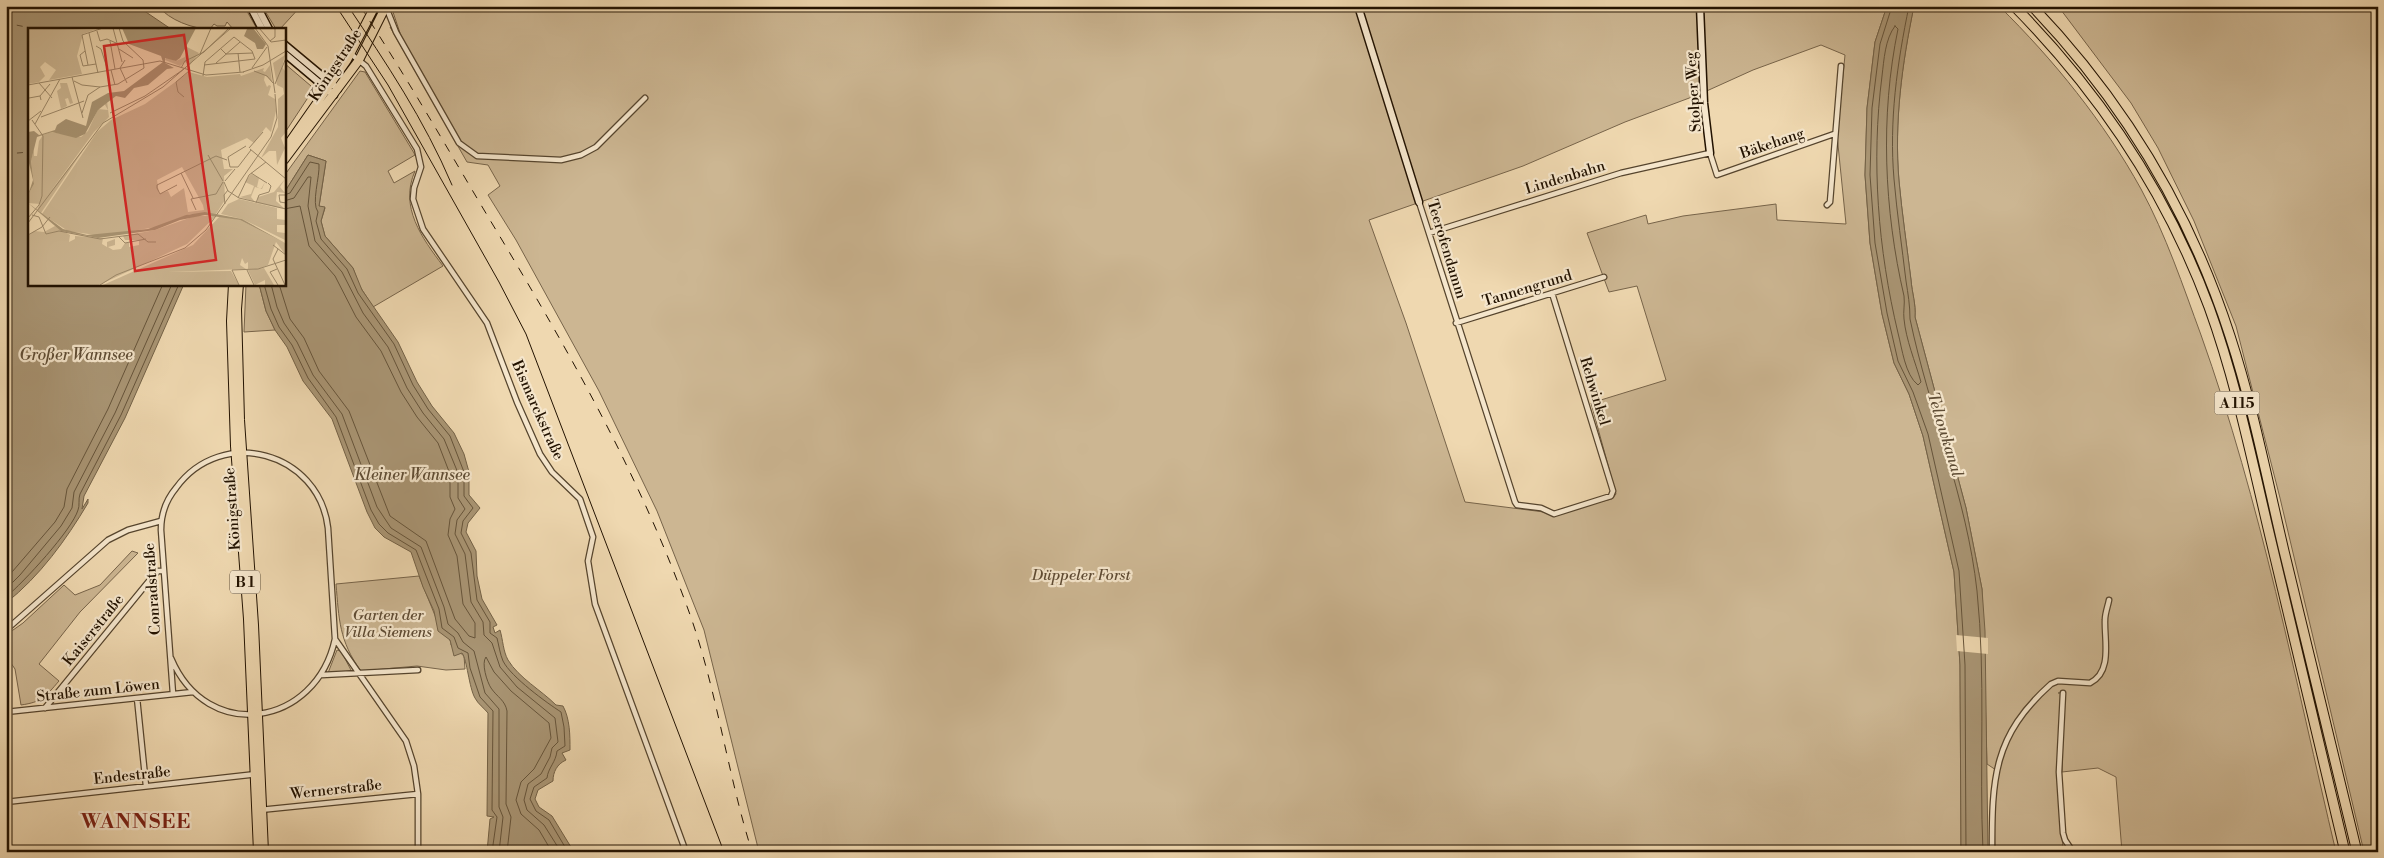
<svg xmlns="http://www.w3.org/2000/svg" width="2384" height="858" font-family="'Libre Bodoni',serif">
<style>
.green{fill:#ccb692;stroke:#77644a;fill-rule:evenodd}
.water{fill:#a99574;stroke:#736146}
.pier{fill:#efd8b0}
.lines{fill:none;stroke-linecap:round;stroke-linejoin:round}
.shore{stroke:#66543a;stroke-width:1}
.ferry{stroke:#5f4d35;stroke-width:1;stroke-dasharray:6 5;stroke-linecap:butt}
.street-casing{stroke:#55442d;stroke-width:7}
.secondary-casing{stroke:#221201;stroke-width:9}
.primary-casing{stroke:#221201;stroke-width:10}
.highway-casing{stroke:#221201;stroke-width:11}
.street{stroke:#f5e6cc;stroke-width:4.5}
.secondary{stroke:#f5e6cc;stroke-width:6}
.primary{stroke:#efd8b0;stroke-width:8}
.highway{stroke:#efd8b0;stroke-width:9}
.tram{stroke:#221201;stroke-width:1}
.rail{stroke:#221201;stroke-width:1;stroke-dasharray:9 9;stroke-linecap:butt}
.labels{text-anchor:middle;stroke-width:4.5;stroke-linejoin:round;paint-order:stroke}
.shield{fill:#f5e6cc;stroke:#61523e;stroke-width:1}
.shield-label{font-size:14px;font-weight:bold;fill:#221201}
.street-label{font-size:15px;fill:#221201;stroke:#f5e6cc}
.park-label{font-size:15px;font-style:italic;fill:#5e4b34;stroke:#f5e6cc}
.water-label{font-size:16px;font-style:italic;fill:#5f4d35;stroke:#f5e6cc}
.district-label{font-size:20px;font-weight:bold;letter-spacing:1px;fill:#7a1f14;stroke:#f5e6cc}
.inset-river{fill:none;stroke:#a99574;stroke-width:2.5}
.inset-road{fill:none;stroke:#9d896a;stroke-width:1}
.view{fill:#d62828;fill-opacity:0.15;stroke:#d62828;stroke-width:2.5}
.inset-edge{fill:none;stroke:#221201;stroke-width:2.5}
</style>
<rect width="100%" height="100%" fill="#efd8b0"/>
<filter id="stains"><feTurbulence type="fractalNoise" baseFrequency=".004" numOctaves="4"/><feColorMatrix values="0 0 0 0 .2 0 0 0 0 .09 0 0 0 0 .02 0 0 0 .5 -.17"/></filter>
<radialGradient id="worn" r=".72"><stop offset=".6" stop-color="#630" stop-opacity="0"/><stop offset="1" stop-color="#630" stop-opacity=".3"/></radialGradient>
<path class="green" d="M158,6H244L257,29H233L227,22L225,26H217L214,24L210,29C193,29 169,20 158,6Z
M262,6H301L280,29H276Z
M393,6L569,8L572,11L587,6H1887L1875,42L1867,108L1865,175L1870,243L1882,314L1894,363L1909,394L1923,436L1954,572L1960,665L1961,852H759L704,630L657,511L599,391L516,240L488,195L500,186L488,165L467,162L390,27L400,33L392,9ZM1821,45L1845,55L1837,135L1846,224L1777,220L1776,204L1683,216L1648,224L1646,215L1587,233L1609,292L1637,286L1666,380L1591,403L1616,494L1612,499L1552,513L1465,502L1406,323L1369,220L1523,166L1625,122L1700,94L1753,70Z
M1914,6H1999C2054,60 2104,122 2141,189C2166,235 2183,286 2201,335C2261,503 2295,679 2336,852H2122L2116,777L2098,768L2062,772L2064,692L2058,693H2063L2059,750L2063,852H1995L1994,805L1999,772L1987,764L1982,589L1966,508L1915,317C1916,304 1912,293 1911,280C1907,247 1902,214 1899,181C1894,122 1902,64 1914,6Z
M2058,6H2378V852H2364L2280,498L2236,326L2194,221L2158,148L2131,103Z
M284,63L311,86L313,90L284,134Z
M360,71L365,72L414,153L415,155L388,171L394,183L415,171C399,207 422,238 443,266L373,307L359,285L353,268L325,236L321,221L325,208L319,207L326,161L308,155L284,193V176Z
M246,284H259L266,311L275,330L244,332Z
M132,551L138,553L80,612L39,664L59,681C45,697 42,702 21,705L15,669L6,656V635L23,623L64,585L75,595L100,585Z
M419,576L436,618L451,642V645L464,656L465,669L446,670L417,666L361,671C339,641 339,619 336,584Z
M337,650L341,651L352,672L328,673Z"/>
<path class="water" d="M6,6H137L171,29H29V284H184L125,418L84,496L82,509L88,499V503C66,540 40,576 6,603Z
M1887,6H1914C1902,64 1894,122 1899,181C1902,214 1907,247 1911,280C1912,293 1916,304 1915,317L1966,508L1982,589L1985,631L1988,852H1961L1960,665L1954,572L1923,436L1909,394L1894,363L1882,314L1870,243L1865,175L1867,108L1875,42Z
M308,155L326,161L319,206L325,207L321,221L325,236L353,268L362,290L398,342L417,382L432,406L454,433L464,454L469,472V495L480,508L468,523L466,532L476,551L477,576L482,599L497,625L493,627L495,633L500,630C503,640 503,651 508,660C519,678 541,690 556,705L563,706C570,719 570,735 570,750L562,753L566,760C557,764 553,772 553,781L538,790L535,799L539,807L552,816L574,852H487L490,819L494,817L487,816L488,713C484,708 478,704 475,698C469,688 467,659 462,653L454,656L450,640L438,631L434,611L423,587L411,552L384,537L375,528L367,512L332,419L303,381L287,347L275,330L266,311L259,284H284V193Z"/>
<path class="pier" d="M1956,635L1988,638V654L1957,651Z"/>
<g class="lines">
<path class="shore" d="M1892,6L1880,44L1872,108L1870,175L1875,243L1887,313L1898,361L1913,392L1928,434L1959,571L1965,665L1966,852
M1909,6C1897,64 1889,121 1894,179C1897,214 1902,247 1906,281C1908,294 1910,305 1910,319C1929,410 1967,498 1977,591C1986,677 1979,765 1983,852
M1895,26L1898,29C1880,116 1884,210 1904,296C1905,304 1903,312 1904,319C1906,340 1915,361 1921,382L1918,385C1905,375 1902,348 1898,333C1878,249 1871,162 1882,76C1884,60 1885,39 1895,26Z
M284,195L290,193L310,162L319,164C320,177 311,203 318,212L316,221L321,239L347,269L358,293L394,344L413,385L428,409L450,436L464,472V496L473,508L463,521L461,533L471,553L477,600L490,622V633L497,638C499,646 500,654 503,661C511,677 547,703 561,712L564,727L565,746L557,751C556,762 548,768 547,778L534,787L530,799L536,811L549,820L568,852
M284,201L294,198L308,177H311L308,206L315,241L342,272L363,313L388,347L407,388L423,413L444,439L458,473V498L465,509L457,520L455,534L465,554L471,602L483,622L484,635L492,643L500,667L517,687L555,718L558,742L552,748L550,757L541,774L528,784L524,800L527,810L544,825L561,852
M264,284L271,309L279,327L292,345L308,378L336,417L371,510L379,524L388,533L416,550L439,609L442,628L454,637L458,648L468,653L470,668L480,697L493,711L492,810L497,817L492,852
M271,284L277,307L284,323L297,342L313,375L342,414L377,507L391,528L421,547L444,607L448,624L458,633L463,642L474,651L485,693L499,709V807L503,817L499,852
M279,284L290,319L304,338L319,371L349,411L390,516L426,541L455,619L469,636L475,638V623L463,604L457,556L448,535L450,519L455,509L450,497V474L438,443L417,417L401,392L381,351L356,317L335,276L309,246L300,206L284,209
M6,579L55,522L64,507L67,489L108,409L163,284
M6,589L20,575L61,526L72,508L74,492L115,413L172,284
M6,597C24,582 72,530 78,510C80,506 78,499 80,494L121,415L179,284
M507,852L511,817L506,804L507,711C505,700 497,697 491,688C487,682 481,663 486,657L494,672L511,691L549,723L551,738L534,769L521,782L516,800L521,814L539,830L552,852"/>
<path class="ferry" d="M6,23L36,29
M6,154L29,152"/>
<defs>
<path id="street" d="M386,7L396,32L459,143L477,156L561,160L581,155L596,147L645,98
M351,54L366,66L417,149L421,167L414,188L413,199L423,229L487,323L517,402L540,454L552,472L580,499L593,537L588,561L595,604L686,852
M1419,202L1515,502L1517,505L1541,508L1554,514L1611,496L1613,491L1552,293
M1827,205L1830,202L1841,66
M1429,233L1621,173L1710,153L1717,175L1834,134
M1456,323L1604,277
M6,630L108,540L128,530L161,521
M171,658C207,744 316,727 335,639
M322,675L418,670
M2063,693L2059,772L2063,833L2065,840L2073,852
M173,694L161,530C161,514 166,500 176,488C222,425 319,452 328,528L335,639L406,741L414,766L418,794V852
M137,698L146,786
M45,708L149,581L158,571H163
M6,712L193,692
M6,802L257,774
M260,810L418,794
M1992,852C1992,778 1993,736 2051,684L2058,681L2090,683C2113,672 2104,639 2105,620C2105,613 2108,606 2109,600"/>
<path id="secondary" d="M250,6L262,29
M257,6L269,29
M1358,6L1419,202
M1700,6L1704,103L1710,153
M284,44L338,89
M284,53L334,95"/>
<path id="primary" d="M284,150L347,60L375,6
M284,160L359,60L386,6
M233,284L231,321L235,446L248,619L258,852
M239,284L237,309L240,420L254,625L264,852"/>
<path id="highway" d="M2014,6C2099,92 2167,194 2209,307C2237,384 2253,466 2272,545C2296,647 2321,750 2345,852
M2032,6C2122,100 2190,212 2230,336C2253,406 2267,479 2284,551C2308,651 2332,751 2357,852"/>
</defs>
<use href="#street" class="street-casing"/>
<use href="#secondary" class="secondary-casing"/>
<use href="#primary" class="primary-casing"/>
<use href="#highway" class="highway-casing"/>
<use href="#street" class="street"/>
<use href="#secondary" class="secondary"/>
<use href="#primary" class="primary"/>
<use href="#highway" class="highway"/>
<path class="tram" d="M336,6L388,85L499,282L526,334L724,852
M348,6C386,63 424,119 452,185"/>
<path class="rail" d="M360,6C406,76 447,148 490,220C564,343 635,466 685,601C716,682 726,769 752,852"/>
</g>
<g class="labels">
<g class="shield">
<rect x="2214.5" y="391.5" width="45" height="23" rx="4"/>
<rect x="230" y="570.5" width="30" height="23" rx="4"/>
</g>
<g class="shield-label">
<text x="2237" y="408">A 115</text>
<text x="245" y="587">B 1</text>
</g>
<g class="street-label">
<text transform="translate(335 65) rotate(-57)" y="5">Königstraße</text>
<text transform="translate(1693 92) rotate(-94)" y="5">Stolper Weg</text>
<text transform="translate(1772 143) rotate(-19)" y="5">Bäkehang</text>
<text transform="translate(1565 177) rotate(-17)" y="5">Lindenbahn</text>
<text transform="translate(1447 249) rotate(73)" y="5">Teerofendamm</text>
<text transform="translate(1527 288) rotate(-17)" y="5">Tannengrund</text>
<text transform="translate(1595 391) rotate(73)" y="5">Rehwinkel</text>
<text transform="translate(538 410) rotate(66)" y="5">Bismarckstraße</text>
<text transform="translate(232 509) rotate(-94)" y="5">Königstraße</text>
<text transform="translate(152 589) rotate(-94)" y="5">Conradstraße</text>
<text transform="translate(93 630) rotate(-51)" y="5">Kaiserstraße</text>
<text transform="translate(98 690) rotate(-6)" y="5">Straße zum Löwen</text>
<text transform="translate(132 775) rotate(-6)" y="5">Endestraße</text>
<text transform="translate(336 789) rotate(-6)" y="5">Wernerstraße</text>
</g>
<g class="park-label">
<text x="1081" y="580">Düppeler Forst</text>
<text x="388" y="620">Garten der<tspan x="388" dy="17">Villa Siemens</tspan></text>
</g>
<g class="water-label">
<text x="76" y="360">Großer Wannsee</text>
<text transform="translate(1946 434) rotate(73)" y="6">Teltowkanal</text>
<text x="412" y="480">Kleiner Wannsee</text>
</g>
<g class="district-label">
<text x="136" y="828">WANNSEE</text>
</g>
</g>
<g transform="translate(28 28)">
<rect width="258" height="258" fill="#efd8b0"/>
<path d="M0,0L66,2L55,6L49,28L54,46L21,52L28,42L17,34L12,39L17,48L11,54L0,56ZM159,19L171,25L162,37L157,34L152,38L137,32L138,29L148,33L157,29ZM257,27L254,39L257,43L258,104L253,110L257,120L249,137L248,123H241L233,130L250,99V71L256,66L255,60L249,57L245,35ZM242,37L244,54L237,47L236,52L239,59L241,57L243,58L240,67L247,71L248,83L243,104L238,99L226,115L219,110L193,122L196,141H205L196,148L197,172L188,186H162L128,199L74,208L40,203L14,186L69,104L83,92L117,76L161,44L179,49L212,46L213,48L236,40L235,43L237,44ZM154,139L175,177L176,182L160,184L156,160L143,169L140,163L131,166L129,152ZM32,55H39L45,75L42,76L40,70L37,71L39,78L33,81L29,63L33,60ZM79,73L81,89L66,104L20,167L62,112L13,185L9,182L12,176L0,175V167L6,156L3,132L6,121V128H9L11,113L15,107L23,104L53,109L60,103L70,81L80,82L76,75ZM223,146L231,150L229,159L233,161L237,154L234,161L227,159L223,169L227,174L212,169L223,166L226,158L217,154ZM257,151L252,159L257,165L249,164L248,173L257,181L229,175L230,169L246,164ZM211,171L249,180V191L258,192L257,197H249V204L257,205V212L214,191L193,186L200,176ZM167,188H188L159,216L71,257H0V208L6,203L16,204L27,198L42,207L41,214L47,211V208L75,210L74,216L79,219V214L87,211V217L80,219L85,222L93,221L97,215H101V219L111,217V212H97L95,208L127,202ZM192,188L212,192L257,215V226L248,214L240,237L231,241H220V234L217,236L214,230L212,237L218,241L139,244L203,243L211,257H75L165,217ZM236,240L246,257H237V252L227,257L220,242Z" fill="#ccb692" fill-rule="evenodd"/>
<path d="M94,0H168L152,30L148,33L137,30V35L146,40L139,41L120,57L106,60L97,70L88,68L80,74L70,82L57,106L48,110L24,104L9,109L3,133L6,156L0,167L5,152L0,131V104L6,103L11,107L27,102L29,97L38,91L58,98L64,74L80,65L96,63L135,34L133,28L101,16ZM225,0L238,16L235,21H229L227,15L216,8L219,1ZM0,175L35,201L59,207L120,201L158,187L177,184L214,191L257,215L212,192L177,187L152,192L127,202L70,210L33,203Z" fill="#a99574"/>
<path class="inset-river" d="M140,0L146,21L152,24L154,0"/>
<path class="inset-road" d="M85,0L94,34M227,0L240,18L247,65M231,0L243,14L258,12M69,3L72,13L79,11L88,15M61,5L70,45M82,13L87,41M242,13L247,9V0M68,18L73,21L80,43M91,21L105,30M193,21L198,26L225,25M57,23L52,27L55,38L68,36M210,25L212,44M172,26L183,0M97,32L92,40L99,55M188,35L212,14M60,37L54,7L75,0M176,37L227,31M153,40L157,33L176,24L201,0M224,40L239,19M83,42L87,57M226,43L239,48L245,55M215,44L235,37L258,23M175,48L177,34L206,9L224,23L227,31M44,49L55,90M46,53L54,57L72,59M11,55L24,70M247,56L258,30M0,57L132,33L178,47L216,44M12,68L22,56M156,69L150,64L148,54L161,43M1,70L12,68L13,72M54,85L60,67L72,59L90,56L116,40L115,32L95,13L91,0M82,85L117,68L156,41M13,89L56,73M0,93L13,83M7,96L32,51M218,118L200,129L202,139H210L223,122M221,120L235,104M222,121L258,151M180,127L195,153M153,145L165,170M223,145L239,155M197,153L207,141M196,154L200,163L211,170L258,181M149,157L132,166L129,160V157L188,128L199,132M258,167H251L252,174L258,175M210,170L221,147L238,134M228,175L231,167L241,164L243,158L240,155M197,176L196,167L200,162M168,182L163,171L188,166L195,154M4,187L11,189L18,206L31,203L72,211L110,206L120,214H128M0,190L11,177L14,168L15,108L4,92M0,195L75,95L135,59L203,0M0,207L14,199L22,189M91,209L97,215L118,211M245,217L258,227M250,221L245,231L257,257M249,241L242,244L250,257M219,242L226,257M72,257L88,247L157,220L178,202L243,109L249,90L247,66M211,257L204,242L230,241L258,232"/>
<path class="view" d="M156,7L188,232L107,243L76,18Z"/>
<rect width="258" height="258" class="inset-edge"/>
</g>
<rect width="2384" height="858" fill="none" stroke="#efd8b0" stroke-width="25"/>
<rect x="8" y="8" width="2369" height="843" fill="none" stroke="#221201" stroke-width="2.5"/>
<rect x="12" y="12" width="2359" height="833" fill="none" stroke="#221201"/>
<rect width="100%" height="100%" filter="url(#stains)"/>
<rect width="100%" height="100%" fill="url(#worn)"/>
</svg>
